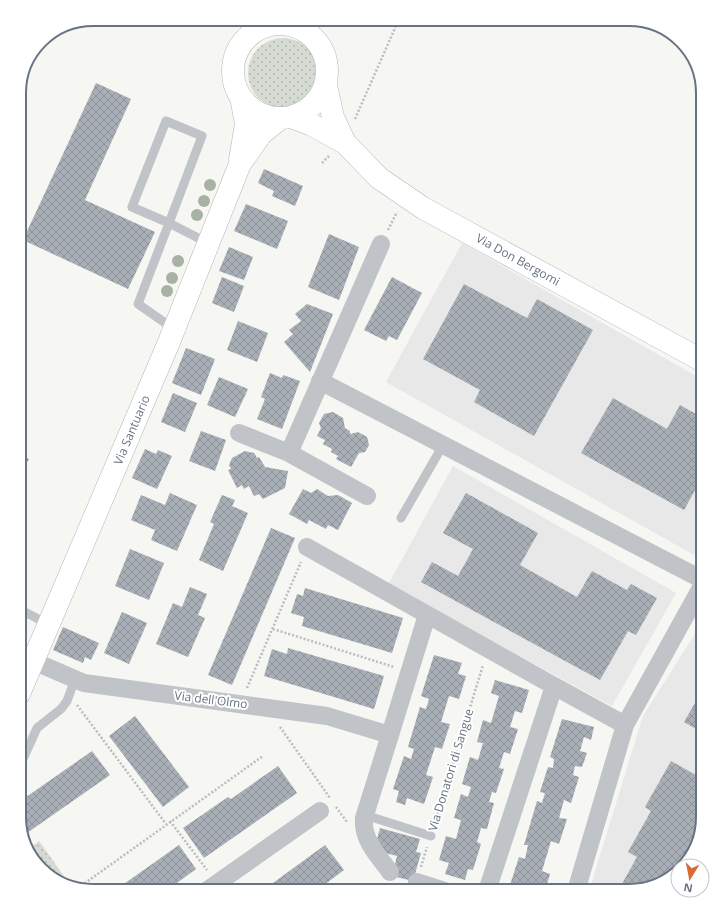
<svg xmlns="http://www.w3.org/2000/svg" width="722" height="910" font-family="'Open Sans',sans-serif">
<style>
.built{fill:#e7e8e7}
.grass{fill:url(#grass-dots)}
.building{fill:url(#building-cross-hatch)}
.lines{fill:none;stroke-linecap:round;stroke-linejoin:round}
.secondary-casing{stroke:#b2b6bc;stroke-width:23}
.path{stroke:#babcbf;stroke-width:2.5;stroke-dasharray:2 2;stroke-linecap:butt}
.lane{stroke:#c0c3c7;stroke-width:9}
.street{stroke:#c0c3c7;stroke-width:18}
.secondary{stroke:#fff;stroke-width:22}
.tree{fill:#a7b2a5}
.labels{text-anchor:middle;stroke-width:4;stroke-linejoin:round;paint-order:stroke}
.street-label{font-size:12px;fill:#677383;stroke:#fff}
.rim{fill:none;stroke:#677383;stroke-width:2}
</style>
<defs>
<pattern id="grass-dots" width="8" height="8" patternUnits="userSpaceOnUse"><rect width="8" height="8" fill="#d5dbd3"/><path d="M2 2h.1M6 6h.1" fill="none" stroke="#b1b6b1" stroke-width="1.8" stroke-linecap="round"/></pattern>
<pattern id="building-cross-hatch" width="8" height="8" patternUnits="userSpaceOnUse"><rect width="8" height="8" fill="#a9afb6"/><path d="M0 0l8 8M0 8l8-8" fill="none" stroke="#8d9399"/></pattern>
</defs>
<rect width="100%" height="100%" fill="#f6f6f3"/>
<path class="built" d="M462,243L703,380V539L694,555L386,382Z
M453,466L676,593L612,706L388,585Z
M703,621V817L695,850L681,866H678V870L670,878L629,891H589L643,716Z"/>
<path class="grass" d="M248 73a35 35 0 1 1 70 0a35 35 0 1 1-70 0Z
M39,841L71,886C55,882 34,866 29,849Z"/>
<path class="building" d="M96,83L131,99L85,200L155,232L128,289L23,240Z
M264,169L303,186L295,206L272,196L274,191L258,183Z
M246,204L288,221L277,249L234,231Z
M329,234L359,247L339,300L308,287Z
M229,247L253,257L244,280L219,271Z
M222,277L244,286L234,312L212,303Z
M392,277L422,293L397,340L389,336L386,341L364,330Z
M464,284L527,318L537,299L593,330L534,436L474,402L480,390L423,359Z
M307,304L333,314L310,372L284,342L293,334L289,330L301,321L295,314Z
M238,321L268,333L257,362L227,350Z
M186,348L215,359L201,395L172,383Z
M270,373L282,378L283,375L300,381L282,429L257,419L265,399L261,397Z
M219,377L248,389L235,417L207,405Z
M173,393L197,403L185,432L161,422Z
M613,398L667,429L680,405L703,418V476L684,510L581,453Z
M333,412L343,418L345,428L350,431V434L358,432L367,437L369,445L365,452L359,453L351,467L336,459L338,456L331,452L332,449L323,444L325,440L317,436L321,428L319,423L324,414Z
M201,431L226,440L215,471L189,461Z
M145,449L156,454L158,450L172,456L157,489L132,478Z
M245,451L254,453L257,458L259,457L265,467L288,471L285,488L263,499L259,494L254,496L249,486L244,489L242,485L237,488L228,470L231,469L229,465L232,458Z
M19,454L29,459L23,469L27,471L19,486Z
M303,489L311,493L317,489L328,496L338,495L352,503L338,530L328,525L326,529L309,520L307,524L289,514Z
M170,493L197,505L177,551L151,540L155,530L131,520L141,495L165,505Z
M466,493L538,533L520,565L577,597L592,571L627,590L631,584L657,598L636,635L628,631L600,680L421,582L432,562L458,576L473,549L443,533Z
M222,495L235,500L232,506L248,513L223,571L199,560L214,524L210,522Z
M271,528L295,538L232,685L208,675Z
M130,549L164,563L149,600L115,586Z
M190,587L207,594L198,615L205,618L188,657L156,644L173,603L182,607Z
M305,588L403,618L392,653L302,626L304,617L291,613L297,594L303,596Z
M122,612L147,623L129,664L104,653Z
M63,627L99,643L91,660L85,657L83,663L53,650Z
M288,648L384,676L374,709L264,676L272,649L287,654Z
M434,655L462,663L458,674L466,676L459,699L449,696L441,722L450,724L442,749L435,747L426,775L433,777L424,804L407,798L405,805L396,802L399,791L393,789L404,756L411,759L414,749L408,747L420,707L426,709L429,699L421,696Z
M495,680L529,690L522,713L515,711L510,727L518,729L510,754L504,752L499,768L504,769L496,793L492,792L489,802L494,803L487,829L481,828L477,842L481,844L473,870L468,869L465,880L445,874L449,863L439,860L446,836L456,839L461,820L454,818L461,794L468,797L471,787L462,784L470,757L478,760L483,743L477,742L483,720L491,723L499,696L491,693Z
M703,689V733L684,722Z
M135,716L189,787L163,807L109,736Z
M562,719L594,727L591,740L584,737L580,751L587,753L582,767L575,766L573,775L579,777L571,803L564,800L559,818L567,819L559,844L551,841L542,871L550,874L545,891H508L519,857L525,859L528,845H524L537,801L542,803L545,793L540,792L548,767L553,768L554,759L550,757Z
M92,751L110,775L27,833L22,826L19,817V802Z
M671,761L703,779V817L695,850L681,866H678V870L670,878L629,891H618L637,857L628,852L651,811L645,807Z
M278,766L297,793L204,858L183,828L228,797L231,799Z
M380,828L420,839L416,852L421,853L413,881L392,876L397,856L374,850Z
M179,845L196,869L166,891H114Z
M325,845L344,870L316,891H262Z"/>
<g class="lines">
<defs>
<path id="secondary" d="M233 71a47 47 0 1 1 94 0a47 47 0 1 1-94 0Z
M326,86L333,117L345,143
M291,117L312,125L345,143L379,178L423,208L703,361
M240,160L246,124L241,97
M19,694L169,342L240,164L261,134L281,118"/>
</defs>
<use href="#secondary" class="secondary-casing"/>
<path class="path" d="M355,119L399,19
M322,163L329,156
M388,230L397,212
M19,629L26,632
M273,629L394,667
M247,688L301,562
M77,705L166,824
M280,727L330,798
M336,807L347,822
M170,821L207,870
M434,825L483,665
M421,867L427,847
M78,888L263,756"/>
<path class="lane" d="M174,329L138,304L169,223L132,207L166,121L202,136L169,223L208,243
M401,518L443,445
M19,609L48,624
M19,768L37,728L61,709L67,701L75,679
M365,815L431,836"/>
<path class="street" d="M320,381L703,580
M239,433L289,453
M367,496L289,453L381,244
M307,547L554,686
M33,661L84,683L327,716L390,735L364,818C362,840 378,855 390,872
M390,735L427,615
M417,882L445,891
M206,891L320,811
M487,891L554,686L625,725
M576,891L625,725L703,584"/>
<use href="#secondary" class="secondary"/>
</g>
<g class="tree">
<circle cx="210" cy="185" r="6"/>
<circle cx="204" cy="201" r="6"/>
<circle cx="197" cy="215" r="6"/>
<circle cx="178" cy="261" r="6"/>
<circle cx="172" cy="278" r="6"/>
<circle cx="167" cy="291" r="6"/>
</g>
<g class="labels">
<g class="street-label">
<text transform="translate(518 260) rotate(29)" y="4">Via Don Bergomi</text>
<text transform="translate(132 430) rotate(-67)" y="4">Via Santuario</text>
<text transform="translate(211 700) rotate(7)" y="4">Via dell'Olmo</text>
<text transform="translate(451 770) rotate(-73)" y="4">Via Donatori di Sangue</text>
</g>
</g>
<path d="M0 0H722V910H0ZM93 26H629A67 67 0 0 1 696 93V817A67 67 0 0 1 629 884H93A67 67 0 0 1 26 817V93A67 67 0 0 1 93 26Z" fill="#fff" fill-rule="evenodd"/>
<path class="rim" d="M93 26H629A67 67 0 0 1 696 93V817A67 67 0 0 1 629 884H93A67 67 0 0 1 26 817V93A67 67 0 0 1 93 26Z"/>
<g transform="translate(690 878) rotate(190)"><circle r="19" fill="#ffffff" stroke="#c2c7cd"/>
<path d="M0-3L7 15L0 10L-7 15Z" fill="#d96a31"/>
<text y="-6" font-size="11" font-weight="bold" text-anchor="middle" fill="#677383">N</text>
</g>
</svg>
